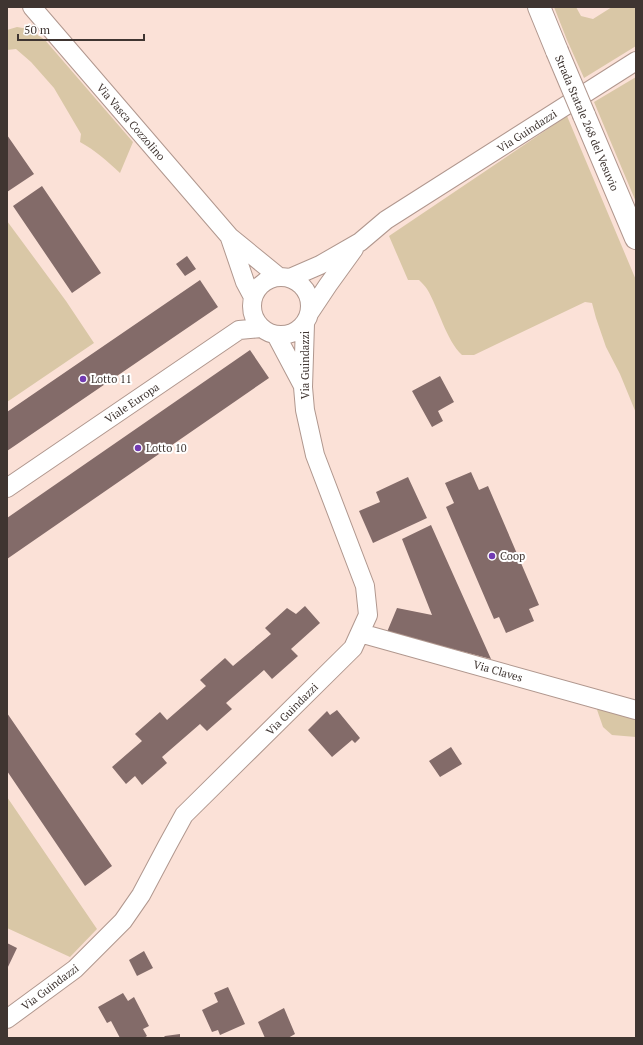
<svg xmlns="http://www.w3.org/2000/svg" width="643" height="1045" font-family="'PT Serif',serif">
<style>
.green{fill:#d9c7a6}
.building{fill:#836b69}
.lines{fill:none;stroke-linecap:round;stroke-linejoin:round}
.minor-casing{stroke:#b0978e;stroke-width:20}
.trunk-casing{stroke:#b0978e;stroke-width:24}
.minor{stroke:#fff;stroke-width:18}
.trunk{stroke:#fff;stroke-width:22}
.trunk-bridge-casing{stroke:#b0978e;stroke-width:24;stroke-linecap:butt}
.trunk-bridge{stroke:#fff;stroke-width:22}
.poi-dot{fill:#723bb2;stroke:#fff;stroke-width:1.5}
.labels{text-anchor:middle;stroke-width:4;stroke-linejoin:round;paint-order:stroke}
.street-label{font-size:11px;fill:#3f3531;stroke:#fff}
.poi-label{font-size:11px;fill:#3f3531;stroke:#fff;text-anchor:start}
</style>
<rect width="100%" height="100%" fill="#fbe1d7"/>
<path class="green" d="M554,7H576L581,16L593,19L612,7H636V46L584,78L567,40Z
M17,27L29,29L45,40L133,142L120,173C107,161 95,150 80,142L81,134L54,88L31,62L16,49L7,50V30Z
M636,77V202L594,102Z
M567,116L636,280V413L620,374L606,347L596,318L592,303L585,302L474,355H462C446,340 439,309 427,289C425,286 422,283 419,280H408L389,236Z
M7,221L66,301L94,343L7,402Z
M595,704L636,713V737L612,735L603,727Z
M7,797L97,929L70,957L7,928Z"/>
<path class="building" d="M7,135L34,174L7,192Z
M42,186L101,273L72,293L13,206Z
M187,256L196,269L185,276L176,264Z
M200,280L218,307L7,451V412Z
M250,350L269,378L7,559V518Z
M440,376L454,402L438,411L443,421L432,427L412,391Z
M471,472L479,490L488,486L539,605L529,609L534,621L506,633L499,617L494,619L446,507L454,503L445,483Z
M408,477L427,518L373,543L359,511L380,502L376,492Z
M431,525L491,659L387,632L397,608L432,615L402,539Z
M305,606L320,623L291,649L298,656L272,679L264,670L226,703L232,709L207,731L200,724L162,757L167,763L142,785L135,776L126,784L112,767L142,741L135,734L160,712L167,720L206,686L200,680L225,658L233,666L271,634L265,628L287,608L296,614Z
M337,710L360,738L355,743L352,740L332,757L308,730L327,711L330,715Z
M7,713L112,866L85,886L7,771Z
M451,747L462,764L440,777L429,761Z
M7,943L17,948L7,969Z
M144,951L153,968L137,976L129,960Z
M228,987L245,1024L220,1035L218,1030L212,1032L202,1010L218,1002L214,993Z
M123,993L128,1001L134,997L149,1026L143,1029L147,1036L144,1038H120L111,1021L107,1023L98,1007Z
M284,1008L295,1034L288,1038H265L258,1022Z
M180,1034V1038H163L165,1036Z"/>
<g class="lines">
<defs>
<path id="minor" d="M32,7L230,237L279,277
M230,238L245,282L253,297
M252 306a29 29 0 1 1 58 0a29 29 0 1 1-58 0Z
M290,278L320,265L360,242L386,220L636,61
M310,312L328,285L354,249
M276,335L302,384
M7,488L239,330L261,328
M360,633L636,710
M7,1019L75,969L123,921L141,895L167,846L184,815L353,648L368,615L365,586L315,455L305,410L303,387L305,324"/>
<path id="trunk" d="M539,7L557,51
M584,115L636,238"/>
</defs>
<use href="#minor" class="minor-casing"/>
<use href="#trunk" class="trunk-casing"/>
<use href="#minor" class="minor"/>
<use href="#trunk" class="trunk"/>
<defs>
<path id="trunk-bridge" d="M557,51L584,115"/>
</defs>
<use href="#trunk-bridge" class="trunk-bridge-casing"/>
<use href="#trunk-bridge" class="trunk-bridge"/>
</g>
<g class="poi-dot">
<circle cx="83" cy="379" r="4"/>
<circle cx="138" cy="448" r="4"/>
<circle cx="492" cy="556" r="4"/>
</g>
<g class="labels">
<g class="street-label">
<text transform="translate(131 122) rotate(49)" y="4">Via Vasca Cozzolino</text>
<text transform="translate(587 123) rotate(67)" y="4">Strada Statale 268 del Vesuvio</text>
<text transform="translate(527 131) rotate(-33)" y="4">Via Guindazzi</text>
<text transform="translate(305 365) rotate(-90)" y="4">Via Guindazzi</text>
<text transform="translate(132 403) rotate(-34)" y="4">Viale Europa</text>
<text transform="translate(498 671) rotate(16)" y="4">Via Claves</text>
<text transform="translate(292 709) rotate(-45)" y="4">Via Guindazzi</text>
<text transform="translate(50 987) rotate(-37)" y="4">Via Guindazzi</text>
</g>
<g class="poi-label">
<text x="91" y="383">Lotto 11</text>
<text x="146" y="452">Lotto 10</text>
<text x="500" y="560">Coop</text>
</g>
</g>
<rect width="643" height="1045" fill="none" stroke="#3f3531" stroke-width="16"/>
<path d="M18 34v6h126v-6" fill="none" stroke="#3f3531" stroke-width="2"/>
<text x="24" y="34" font-size="12" fill="#3f3531" stroke="#ffffff" stroke-width="3" paint-order="stroke">50 m</text>
</svg>
